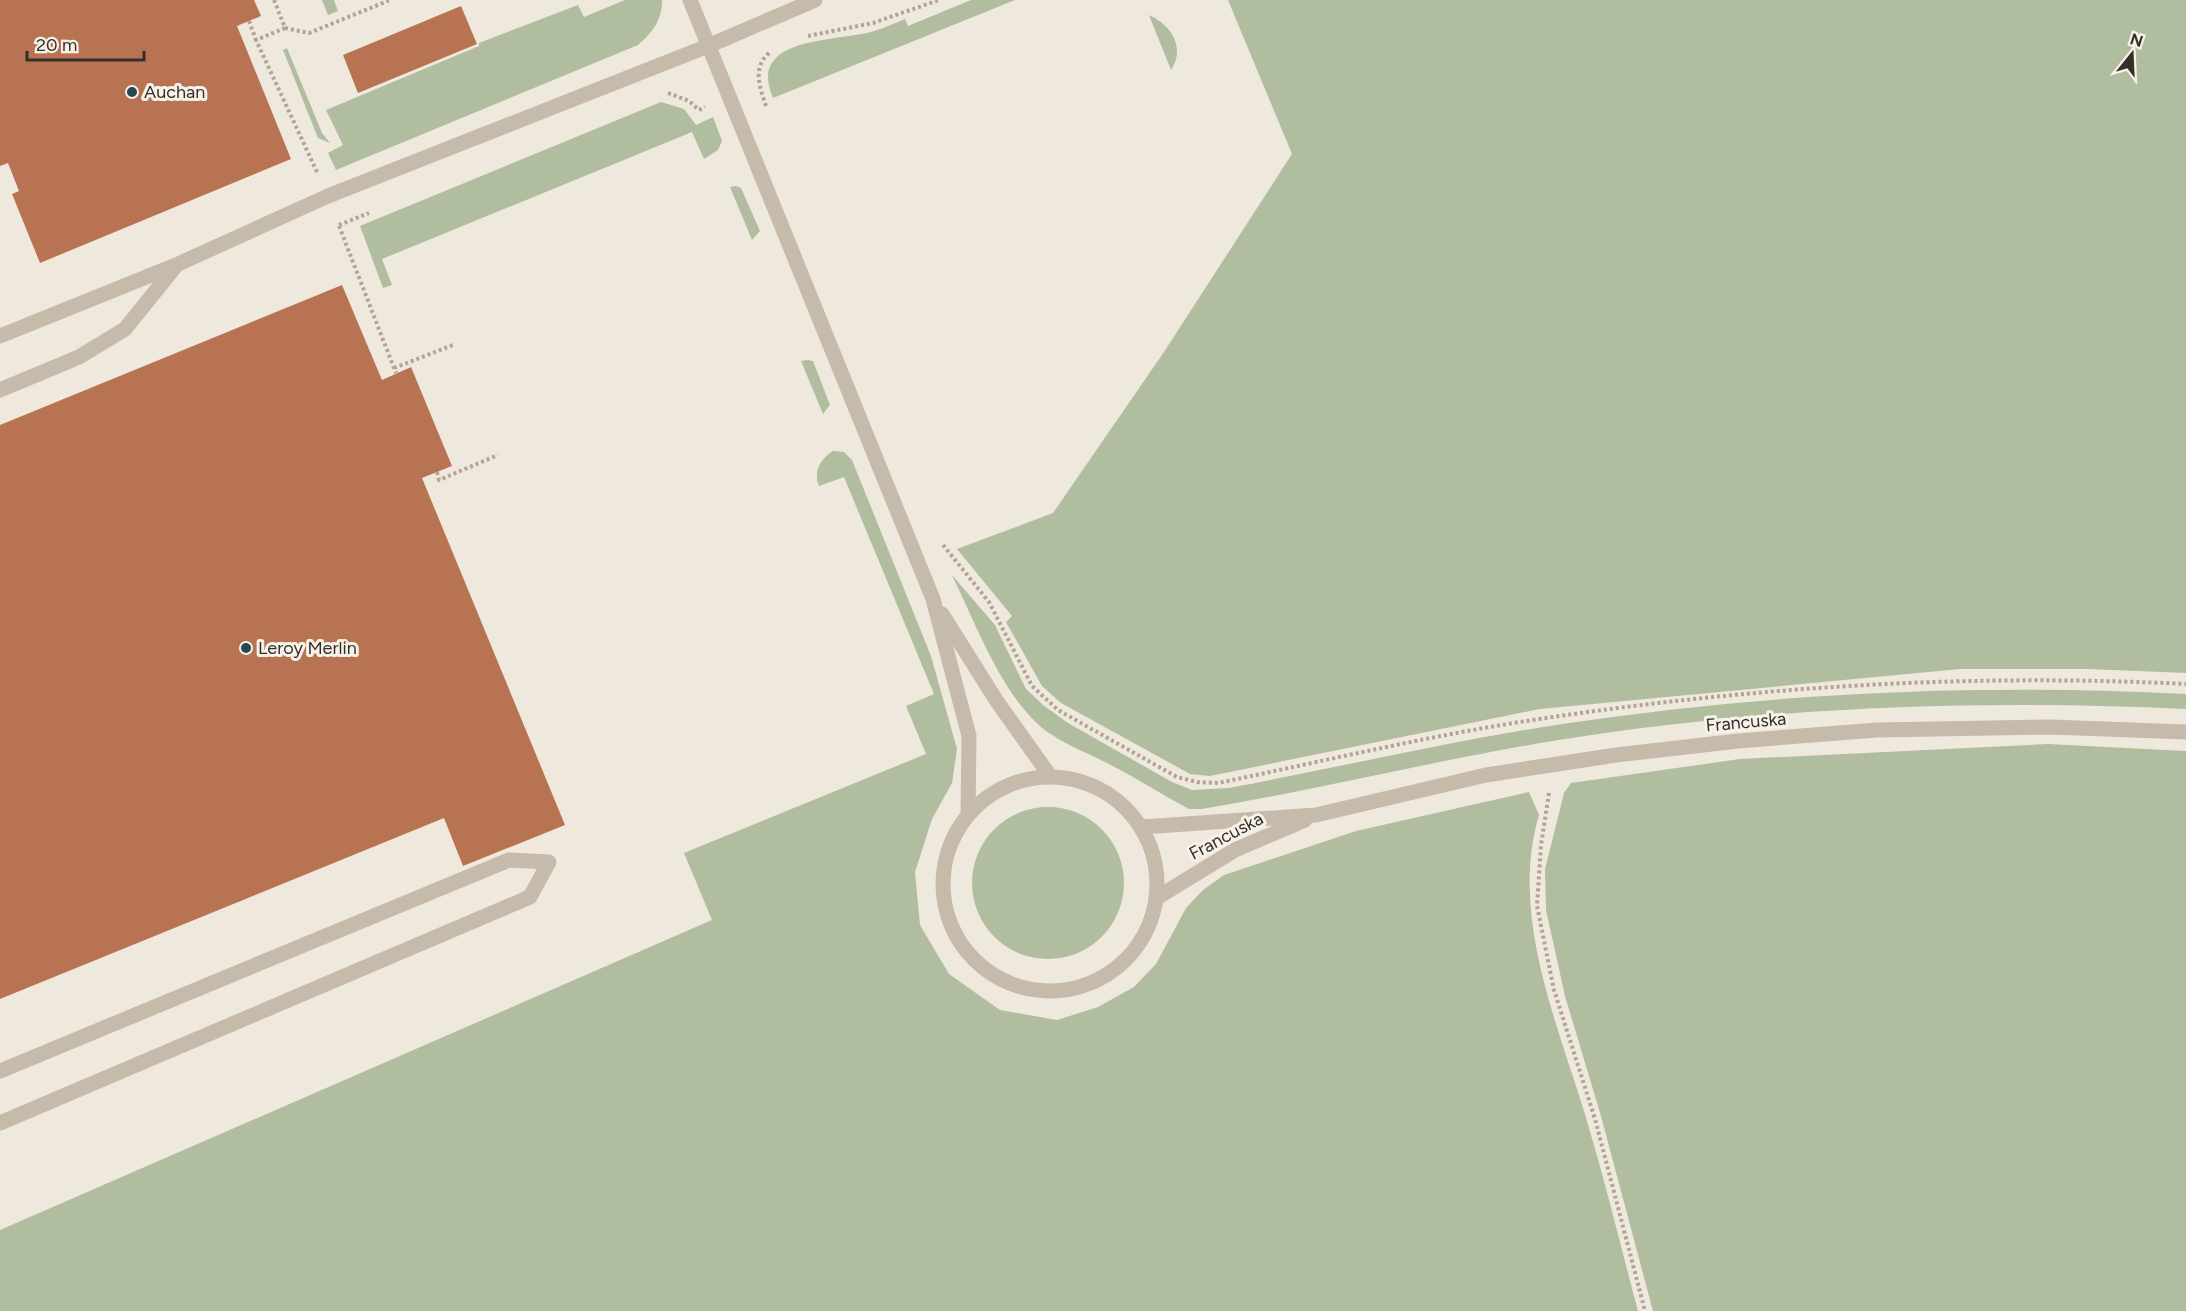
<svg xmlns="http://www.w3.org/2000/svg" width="2186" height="1311" font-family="Figtree,sans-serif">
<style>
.green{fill:#b0bd9f}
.building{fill:#b87452}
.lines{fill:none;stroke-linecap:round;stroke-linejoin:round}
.path{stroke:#b2a495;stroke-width:4;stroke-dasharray:3 3;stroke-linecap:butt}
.lane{stroke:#c6baaa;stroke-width:15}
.street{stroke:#c6baaa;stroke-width:15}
.poi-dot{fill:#234a51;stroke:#f7f2e9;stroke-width:2}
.labels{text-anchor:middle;stroke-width:6;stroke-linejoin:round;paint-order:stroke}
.poi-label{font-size:18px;fill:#352e29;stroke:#f7f2e9;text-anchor:start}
.street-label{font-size:18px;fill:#352e29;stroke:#f7f2e9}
</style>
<rect width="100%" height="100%" fill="#efe8dd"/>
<path class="green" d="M322,0H334L338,11L328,15Z
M625,0H662C662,20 653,32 638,45L336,170L328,153L343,145L326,110L479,46V43L578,5L584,17Z
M971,0H1015L773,98C768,85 764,71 775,59C793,38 848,39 874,31C884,28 895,23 905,19L908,26Z
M1228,0H2186V673L2088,669H1960L1540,709L1210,776L1190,774L1061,703L1042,686L1006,622L1012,616L957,549L1053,513L1164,352L1292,154Z
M1149,15C1171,25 1186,47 1171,70Z
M287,48L322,133L330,143L318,138L283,50Z
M661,102L684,109L696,125L713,117L722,141L718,150L704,159L692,132L382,259L392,285L383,288L360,226Z
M736,186L741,188L760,231L752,240L730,187Z
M807,360L813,361L830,405L823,414L801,361Z
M833,451L844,452L852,460L931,656L957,749L952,783L932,819L915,872L920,925L949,974L1000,1010L1057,1020L1098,1007L1134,987L1156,964L1186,908L1203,890L1224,875L1356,831L1529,792L1539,815C1509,916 1558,1024 1587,1121C1606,1184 1621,1248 1638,1311H0V1230L712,920L684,853L926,754L906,706L934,694L844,477L819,486C813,472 820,459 833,451Z
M952,575L995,625L1026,689L1043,705L1068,723L1172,782L1192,790L1229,788C1340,767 1451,741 1562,724C1769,693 1977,683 2186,694V709C1978,699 1766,707 1559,740C1440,759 1322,789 1202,809H1189C1162,795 1137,778 1109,764C1086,752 1062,744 1041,727C1001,693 975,622 952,575Z
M2048,744L2186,751V1311H1653L1601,1116L1565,996L1546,910L1545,869L1564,793L1571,783L1740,759Z
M972 883a76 76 0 1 1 152 0a76 76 0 1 1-152 0Z"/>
<path class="building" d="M0,0H254L261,16L237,26L291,159L40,263L12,194L19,191L8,163L0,166Z
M461,6L477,44L358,93L343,55Z
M342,285L382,380L411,367L452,466L422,478L565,825L463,866L444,818L0,999V425Z"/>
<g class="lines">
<path class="path" d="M274,0L285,28L256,40L317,172
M249,21L256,40
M285,28L309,33L390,0
M808,36L873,23L939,0
M668,93L689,101L699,110L705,107
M766,106C760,88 752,68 769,53
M339,225L369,213
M339,226L396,373
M394,368L453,345
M437,472L439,480L498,455
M943,545L989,602L1032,686L1058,710L1177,777L1197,782L1218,783C1320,762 1423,737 1526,721C1747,687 1962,673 2186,684
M1549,793L1541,845L1537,906L1554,990L1595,1119L1645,1311"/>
<path class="lane" d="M0,336L176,265L328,196L708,46L815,0
M0,390L79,357L125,329L175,267
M0,1071L509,860L549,862L530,897L0,1123"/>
<path class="street" d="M690,0L933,599L969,736L968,815
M942,614L996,700L1050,776
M943 884a107 107 0 1 1 214 0a107 107 0 1 1-214 0Z
M1142,827L1316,815L1486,775L1616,755L1738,741L1877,730L2050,727L2186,732
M1158,897L1235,850L1305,820"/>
</g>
<g class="poi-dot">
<circle cx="132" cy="92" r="6"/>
<circle cx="246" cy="648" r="6"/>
</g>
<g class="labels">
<g class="poi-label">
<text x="144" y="98">Auchan</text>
<text x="258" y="654">Leroy Merlin</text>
</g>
<g class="street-label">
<text transform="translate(1746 722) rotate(-5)" y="6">Francuska</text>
<text transform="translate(1226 836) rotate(-28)" y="6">Francuska</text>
</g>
</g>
<g transform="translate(2132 54) rotate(18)" stroke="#f7f2e9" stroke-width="4.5" paint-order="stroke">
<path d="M0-4.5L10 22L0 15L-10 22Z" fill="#352e29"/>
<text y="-9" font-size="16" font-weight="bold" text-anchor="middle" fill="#352e29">N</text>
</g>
<path d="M27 51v9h117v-9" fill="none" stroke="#352e29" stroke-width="3"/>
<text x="36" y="51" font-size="18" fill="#352e29" stroke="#f7f2e9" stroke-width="4.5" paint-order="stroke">20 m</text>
</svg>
